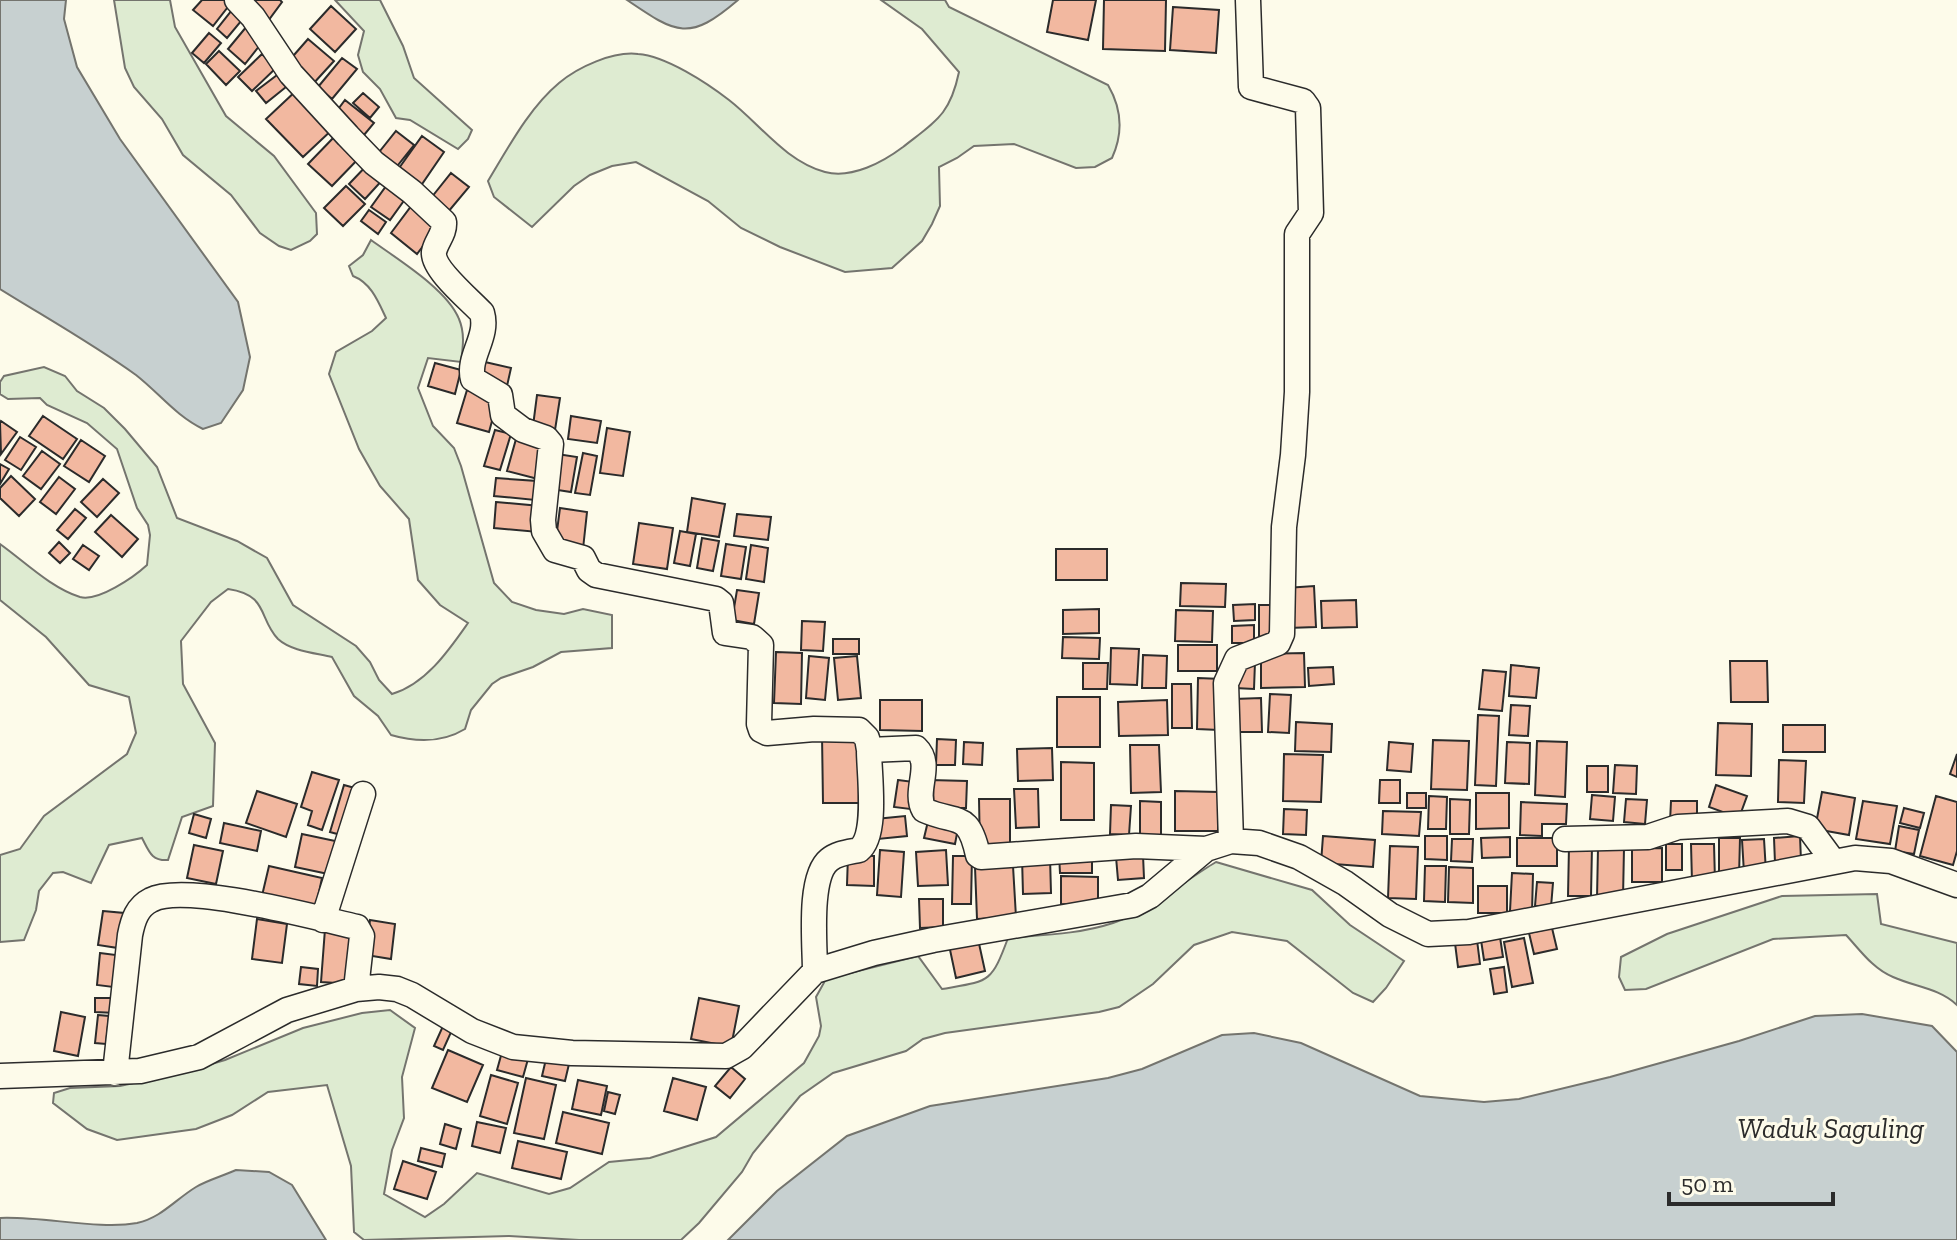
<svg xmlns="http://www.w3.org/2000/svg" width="1957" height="1240" font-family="'Zilla Slab',serif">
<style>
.green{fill:#deebd1;stroke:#74746e;stroke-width:2}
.water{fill:#c7d0d0;stroke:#74746e;stroke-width:2}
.building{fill:#f2b8a0;stroke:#2b2b2b;stroke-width:2}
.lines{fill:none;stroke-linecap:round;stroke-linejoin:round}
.minor-casing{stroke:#2b2b2b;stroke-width:27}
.minor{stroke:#fdfbea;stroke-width:24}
.labels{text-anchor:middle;stroke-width:6;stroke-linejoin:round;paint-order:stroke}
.water-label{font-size:28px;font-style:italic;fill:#2b2b2b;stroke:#fdfbea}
</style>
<rect width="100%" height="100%" fill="#fdfbea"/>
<path class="green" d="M114,0H170L175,27L226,116L274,156L316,213L317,234L310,241L291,250L279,246L260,233L231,195L183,155L162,119L134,87L125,68Z
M335,0H380L403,46L414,78L472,130L468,139L458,149L410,120L396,118L380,89L363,72L358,55L364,31Z
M881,0H945L949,7L1108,85C1122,109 1123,134 1112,158L1095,167L1076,168L1014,144L974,146L957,158L939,167L940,206L932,224L922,241L892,268L845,272L780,247L741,228L708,201L636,162L612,166L590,175L574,186L532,227L494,197L488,181C508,148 529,108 559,83C578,67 613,51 638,54C666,56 707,83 729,100C760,124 785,161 825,172C852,179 883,162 903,147C936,121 950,115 959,72L922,29Z
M371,240C397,259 447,289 459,319C465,333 463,347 461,362L428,358L418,388L433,426L454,448L461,466L494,583L512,602L536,610L564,614L583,609L612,615V648L561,652L533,667L501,678L492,684L471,710L465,729C442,743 415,742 391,735L378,716L354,696L332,657C315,653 291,651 278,639C258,618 269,595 228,589L211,602L181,641L183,684L215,743L213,806L182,817L168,860C151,861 149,851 142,838L109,845L91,883L63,872L53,873L39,891L36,910L24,940L0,942V855L20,849L44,816L127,754L136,733L129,697L89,685L46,637L0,600V544C24,561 51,588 80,597C98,602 134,577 147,565L150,535L148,525L137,508L117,449L87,423L47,405L40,398L8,399L0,394V382L4,376L44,367L65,376L77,391L104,408L125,429L157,467L177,518L237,541L267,558L293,605L356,646L370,662L379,680L392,694C426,684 449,650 468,623L440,605L418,580L409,519L380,486L359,449L329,374L336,352L372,331L386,318C378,301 371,283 353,276L349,266L363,255Z
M1216,862L1312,890L1350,925L1404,961L1386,988L1373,1002L1353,993L1287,941L1232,932L1194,945L1153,984L1119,1007L1099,1012L945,1033L923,1039L906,1051L833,1073L800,1096L753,1153L742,1172L699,1223L681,1240H579L509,1236L364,1240L354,1232L351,1166L327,1085L268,1092L232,1115L196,1129L117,1140L87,1129L53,1103L54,1093L70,1088L120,1086L184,1072L225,1060L303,1028L362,1013L390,1010L415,1028L402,1077L404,1118L392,1150L384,1194L425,1217L444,1204L477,1173L549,1194L570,1188L609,1162L650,1158L716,1137L804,1063L819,1036L821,1026L816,997L826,979L918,956L942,989C989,981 991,984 1008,938C1043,935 1080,934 1113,923C1148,912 1184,881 1216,862Z
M1877,894L1881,924L1957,943V1005C1939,988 1915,987 1893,977C1873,969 1860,950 1846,935L1773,939L1646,989L1625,990L1619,977L1621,957L1667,934L1782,896Z"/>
<path class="water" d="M0,0H66L64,19L77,67L120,139L238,302L250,357L243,390L221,423L203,429C176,416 159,393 136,375C93,344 45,317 0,289Z
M627,0H738C689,42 677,34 627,0Z
M1862,1014L1932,1026L1957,1052V1240H728L777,1191L847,1136L930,1106L1108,1078L1142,1069L1222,1035L1254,1033L1301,1043L1420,1096L1484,1102L1519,1099L1610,1077L1739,1041L1815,1016Z
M236,1170L269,1172L292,1185L326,1240H0V1218C42,1216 99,1230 137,1223C161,1218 176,1199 196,1187C208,1180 223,1176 236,1170Z"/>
<path class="building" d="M202,0H227L231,3L213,26L193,10Z
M241,0H280L282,2L268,21Z
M1053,0H1096L1088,40L1047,32Z
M1104,0H1166L1165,51L1103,49Z
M236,5L247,14L227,38L217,29Z
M331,6L356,29L335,52L310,29Z
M1173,7L1219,10L1216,53L1170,50Z
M247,26L264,40L245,64L228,49Z
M209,33L221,43L204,63L192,53Z
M308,39L334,61L312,85L287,63Z
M219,51L240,71L226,85L206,64Z
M262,54L276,68L252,91L238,77Z
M342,58L357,69L332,99L318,87Z
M281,72L291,83L266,103L256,91Z
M298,89L335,127L303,157L266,119Z
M363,93L379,107L370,118L353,103Z
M345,100L374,123L364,135L336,112Z
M396,131L414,145L394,170L376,156Z
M337,134L361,156L332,186L308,164Z
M422,136L444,152L420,187L397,171Z
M371,161L386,176L365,199L349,184Z
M451,173L469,187L448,212L431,198Z
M389,182L408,195L390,220L371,207Z
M346,186L365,204L343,226L324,208Z
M412,205L438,226L417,254L391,233Z
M369,210L386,222L378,234L361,221Z
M485,362L511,368L507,386L481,380Z
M435,363L461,370L455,394L428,386Z
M467,390L498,399L489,432L457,423Z
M537,395L560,398L555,430L533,426Z
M43,416L77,439L63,459L29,436Z
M571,416L601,421L597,443L568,439Z
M1,421L17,432L1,454L0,423Z
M607,428L630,432L623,476L600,473Z
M495,430L511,434L500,470L484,466Z
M518,432L549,440L538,479L507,471Z
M20,437L36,447L21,470L5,460Z
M81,440L105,456L89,482L64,466Z
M42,451L60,464L41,489L23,476Z
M583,453L597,456L590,495L575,493Z
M557,454L577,457L571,492L551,489Z
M0,464L9,469L0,484Z
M11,476L35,499L19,516L0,498V488Z
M59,477L75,489L56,514L40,502Z
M496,478L537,481L535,500L494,496Z
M103,479L119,493L97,517L81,502Z
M692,498L725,504L719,537L687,532Z
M496,502L540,506L538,532L494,528Z
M560,508L587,512L583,549L555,546Z
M75,509L86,518L68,539L57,530Z
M737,514L771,517L768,540L734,536Z
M111,515L138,539L122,557L95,532Z
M639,523L673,528L667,569L633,564Z
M680,531L696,534L690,566L674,563Z
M702,538L719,541L713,571L697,568Z
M59,542L70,553L60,563L49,553Z
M726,544L746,547L741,579L721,576Z
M83,545L99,556L89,570L73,559Z
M751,545L768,548L764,582L746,579Z
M1056,549H1107V580H1056Z
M1181,583L1226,584L1225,607L1180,606Z
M1314,586L1316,627L1288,628L1286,588Z
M737,590L759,593L754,624L732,620Z
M1356,600L1357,627L1322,628L1321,601Z
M1255,604V620L1234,621L1233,605Z
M1259,605H1279L1280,637H1259Z
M1099,609V633L1063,634V610Z
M1176,610L1213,611L1212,642L1175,641Z
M802,621L825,622L823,651L801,650Z
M1254,625V643H1232V626Z
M1063,637L1100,638L1099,659L1062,658Z
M833,639H859V654H833Z
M1178,645H1217V671H1178Z
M1111,648L1139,649L1137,685L1110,684Z
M776,652L802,653L801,704L774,703Z
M1304,653L1305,687L1261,688V654Z
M1143,655L1167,656L1166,688H1142Z
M809,656L829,658L825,700L806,698Z
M857,656L861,698L838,700L834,658Z
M1236,660L1255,662L1254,689L1235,688Z
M1730,661H1767L1768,702H1731Z
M1083,663H1108L1107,689H1083Z
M1511,665L1539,668L1536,698L1509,696Z
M1333,667L1334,684L1309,686L1308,668Z
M1483,670L1506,672L1502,711L1479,709Z
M1198,678L1221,679L1219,730L1197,729Z
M1172,684H1191L1192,728H1172Z
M1270,694L1291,695L1289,733L1268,732Z
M1057,697H1100V747H1057Z
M1261,698L1262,732H1235L1234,699Z
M880,700H922V731L880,730Z
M1167,700L1168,735L1119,736L1118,702Z
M1511,705L1530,706L1528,736L1509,735Z
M1478,715L1499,716L1496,786L1475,785Z
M1296,722L1332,724L1331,752L1295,751Z
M1718,723L1752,724L1751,776L1716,775Z
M1783,725H1825V752H1783Z
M861,734L862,803H823L822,735Z
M937,739L956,740L955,765H936Z
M1433,740L1469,741L1467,790L1431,789Z
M1537,741L1567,742L1565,797L1535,795Z
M964,742L983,743L982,765L963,764Z
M1389,742L1413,744L1411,772L1387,770Z
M1507,742L1530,743L1529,784L1505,783Z
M1130,745H1159L1161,792L1131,793Z
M1052,748L1053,780L1018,781L1017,749Z
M1284,754L1323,755L1321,802L1283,801Z
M1957,754V777L1950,774Z
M1779,760L1806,761L1804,803L1778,802Z
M1061,762L1094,763V820H1061Z
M1615,765L1637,766L1636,794L1613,793Z
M1587,766H1608V792H1587Z
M312,772L339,780L322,830L308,825L312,811L301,807Z
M898,780L914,782L910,809L894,807Z
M930,780L967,781L966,808H929Z
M1380,780H1400V803H1379Z
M344,785L362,790L348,837L330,832Z
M1716,785L1747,796L1739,818L1709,807Z
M1014,789H1038L1039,827L1016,828Z
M257,791L297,804L286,837L246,823Z
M1175,791L1219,792L1218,831H1175Z
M1822,792L1855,798L1849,835L1815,829Z
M1407,793H1426V808H1407Z
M1476,793H1509V828L1476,829Z
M1592,795L1615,797L1613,821L1590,819Z
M1429,796L1447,797L1446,829H1428Z
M1936,796L1957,802V851L1953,865L1920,856Z
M979,799H1010V850L980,851Z
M1450,799L1470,800L1469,834H1450Z
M1626,799L1647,800L1645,824L1624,822Z
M1140,801L1161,802V839H1140Z
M1671,801H1697V823L1670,822Z
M1863,801L1897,806L1890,844L1856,839Z
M1521,802L1567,804L1566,824H1542V836L1520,835Z
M1111,805L1131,806L1129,835L1110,834Z
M1904,808L1924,813L1920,828L1900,823Z
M1284,809L1307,810L1306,835L1283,834Z
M1383,811L1421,812L1419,836L1382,834Z
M194,814L211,819L206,838L189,833Z
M905,816L907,836L878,839L876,819Z
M929,817L959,823L955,844L924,838Z
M224,823L261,831L257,851L220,843Z
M1899,826L1919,830L1914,854L1895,851Z
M302,834L340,842L333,875L295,867Z
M1323,836L1375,840L1373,867L1321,863Z
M1425,836H1447V860L1425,859Z
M1800,836L1801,861L1775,863L1774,838Z
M1510,837V857L1482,858L1481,838Z
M1517,838H1557V866H1517Z
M1719,838H1740L1739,877L1719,876Z
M1452,839H1473L1472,862L1451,861Z
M1764,839L1766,872L1744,873L1742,840Z
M1666,844H1682V870H1666Z
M1691,844H1714L1715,881L1692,882Z
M194,845L223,851L216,884L187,878Z
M1390,846L1418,847L1416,899L1388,898Z
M1569,846H1592L1591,896H1568Z
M1598,848H1624L1623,898H1597Z
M1662,848V882H1632V849Z
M880,850L904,852L901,897L877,895Z
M946,850L948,885L918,886L916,852Z
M1059,854H1092V873H1060Z
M848,855L874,856V886L847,885Z
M1143,855L1144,878L1118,880L1116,857Z
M953,856H972L971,904H952Z
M1022,857H1050L1051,893L1023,894Z
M269,866L322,878L315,911L261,900Z
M1013,866L1016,917L977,919L975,867Z
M1425,866H1446L1445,902L1424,901Z
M1449,867L1473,868V903L1448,902Z
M1512,873L1533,874L1532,912L1510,911Z
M1061,876L1098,877V905L1061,904Z
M1537,882L1553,883L1551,907L1535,906Z
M1478,886H1507V913H1478Z
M919,899H943V927L920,928Z
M103,911L124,913L118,948L98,945Z
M257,919L287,924L282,963L252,959Z
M370,920L395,924L391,959L366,955Z
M1552,928L1557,949L1534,954L1529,933Z
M325,929L357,932L352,984L321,982Z
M1500,937L1503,957L1484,960L1481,940Z
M1524,938L1533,983L1512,987L1504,942Z
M978,939L985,971L956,978L949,945Z
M1477,940L1480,964L1458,967L1455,943Z
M100,953L124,956L121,988L97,985Z
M301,967L318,969L317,986L299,984Z
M1504,967L1507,992L1494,994L1490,969Z
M95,998H116V1013L95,1012Z
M699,998L739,1006L731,1047L691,1039Z
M61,1012L85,1017L78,1056L54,1051Z
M98,1015L109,1016L106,1044L95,1043Z
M443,1026L452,1030L443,1050L434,1046Z
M448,1050L483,1065L467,1102L432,1088Z
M502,1052L528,1059L523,1077L497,1070Z
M546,1059L569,1064L565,1081L542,1076Z
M731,1067L745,1079L730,1098L715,1086Z
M491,1075L518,1083L507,1124L480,1116Z
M526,1078L556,1085L544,1139L514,1133Z
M673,1078L706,1087L697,1120L664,1111Z
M578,1080L607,1086L601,1115L572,1109Z
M608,1092L620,1095L615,1114L604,1111Z
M563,1112L609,1123L602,1154L556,1143Z
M477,1122L506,1128L500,1153L472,1146Z
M445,1124L461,1129L456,1149L440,1144Z
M518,1141L567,1152L561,1179L512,1168Z
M421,1148L445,1154L442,1167L418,1161Z
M403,1161L436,1172L427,1199L394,1189Z"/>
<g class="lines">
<defs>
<path id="minor" d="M237,0L253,17L291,74L348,136L374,163L412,192L444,222C445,234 436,241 434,252C432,269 470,300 482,313C489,337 467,357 473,379L500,395L503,415L523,430L546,438L551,444L543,520L544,531L555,550L583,558L589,570L596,575L716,599L721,603L725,633L752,637L761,645L759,724L761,730L767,733L814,729L859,730L867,738L869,750
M1565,839L1648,837L1678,827L1788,821L1808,827L1833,861
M1231,841L1226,683L1237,659L1278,643L1282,634L1284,527L1293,455L1297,392V234L1311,213L1308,108L1303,101L1251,87L1248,0
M323,920L363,794
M815,971C815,945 808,877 829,860C837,853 849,852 859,850C878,835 869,774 869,750L916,748C934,765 913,790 924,810C958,825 968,810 978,855L981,857L1136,846L1206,849
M115,1073L130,935C133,920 137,907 151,900C185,882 317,918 357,927L362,936L356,989
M0,1076L140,1071L199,1057L287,1010L356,989L379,987L397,989L412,995L472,1031L513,1047L572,1053L726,1056L742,1047L815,971L874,953L933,940L1133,905L1150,896L1206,849L1231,841L1259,843L1299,857L1345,883L1390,915L1428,934L1469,932L1855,858L1891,861L1957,885"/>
</defs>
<use href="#minor" class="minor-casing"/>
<use href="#minor" class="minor"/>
</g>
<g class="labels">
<g class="water-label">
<text x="1831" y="1138">Waduk Saguling</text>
</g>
</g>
<path d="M1669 1192v12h164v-12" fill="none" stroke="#2b2b2b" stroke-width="4"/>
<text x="1681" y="1192" font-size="24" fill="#2b2b2b" stroke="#fdfbea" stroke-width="6" paint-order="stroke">50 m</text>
</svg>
